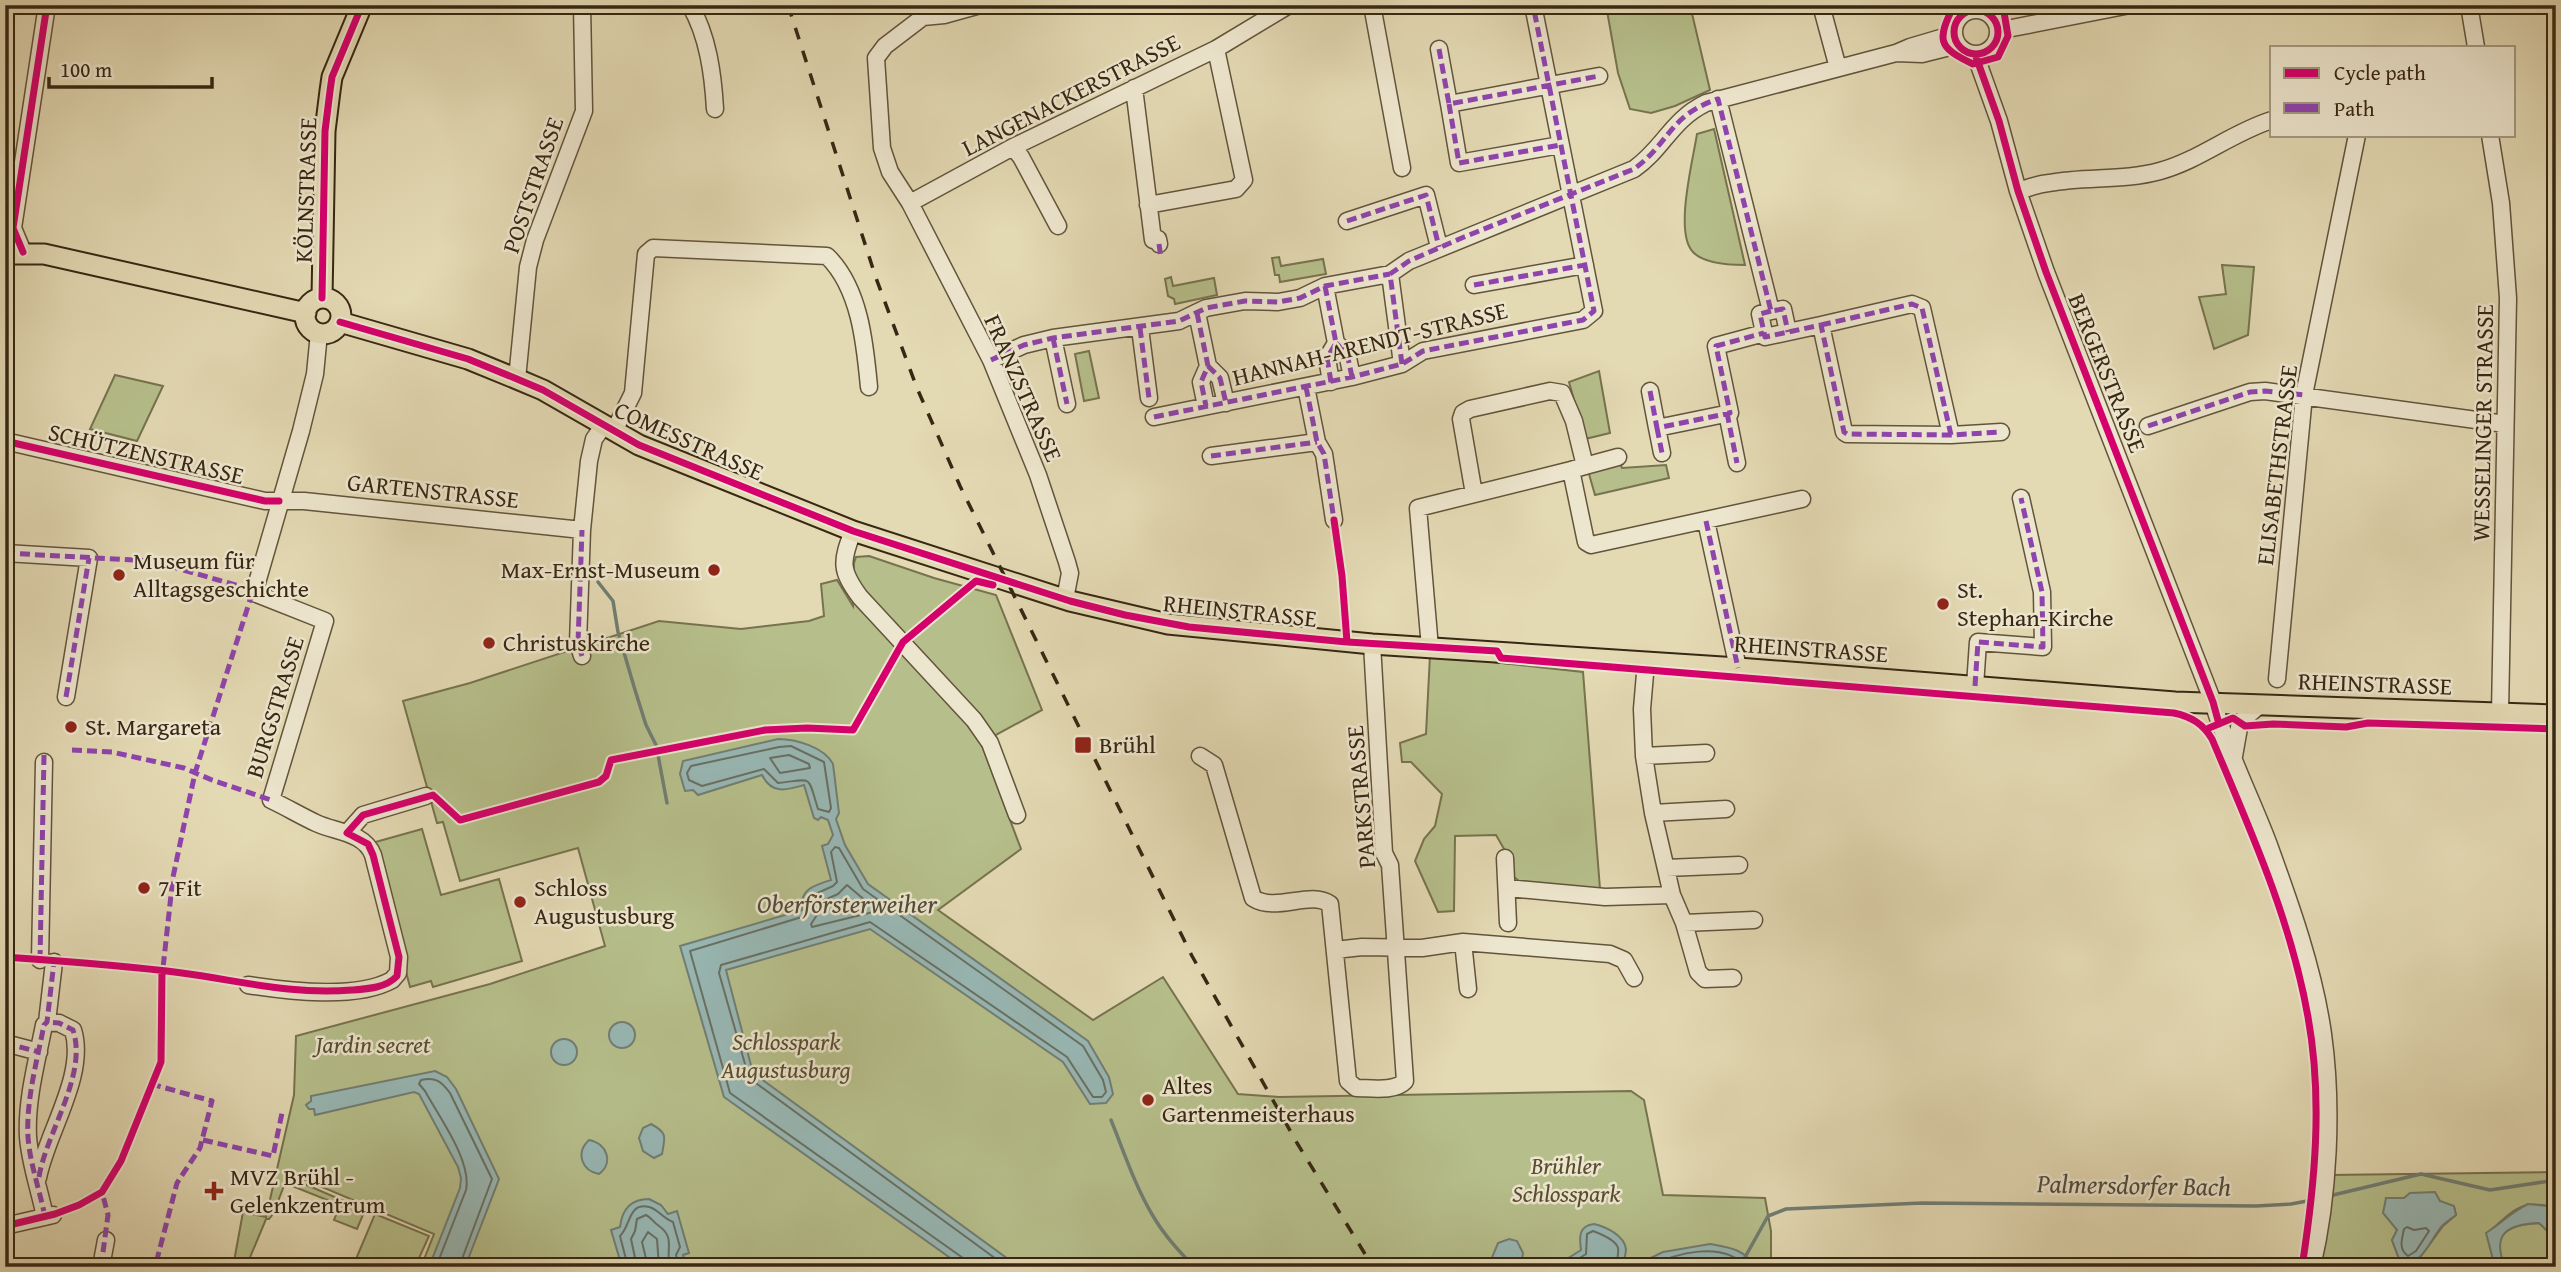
<svg xmlns="http://www.w3.org/2000/svg" width="2561" height="1272" font-family="'Gentium Book Plus',serif">
<style>
.green{fill:#b6bf8b;stroke:#76734f;stroke-width:2;fill-rule:evenodd}
.water{fill:#98b8b5;stroke:#717e74;stroke-width:2}
.lines{fill:none;stroke-linecap:round;stroke-linejoin:round}
.shore{stroke:#687064;stroke-width:2}
.stream{stroke:#717e74;stroke-width:3.5}
.minor-casing{stroke:#62543b;stroke-width:19}
.major-casing{stroke:#372713;stroke-width:23}
.minor{stroke:#ede6ce;stroke-width:16}
.major{stroke:#e3d9b3;stroke-width:19}
.rail{stroke:#372713;stroke-width:3.5;stroke-dasharray:12 12;stroke-linecap:butt}
.quiet{stroke:#8e44ad;stroke-width:5;stroke-dasharray:10 5;stroke-linecap:butt}
.cycleway-casing{stroke:#ede6ce;stroke-width:11}
.cycleway{stroke:#d6006c;stroke-width:7}
.poi-dot{fill:#8f2418;stroke:#ede6ce;stroke-width:2.5}
.labels{text-anchor:middle;stroke-width:5;stroke-linejoin:round;paint-order:stroke}
.street-label{font-size:24px;fill:#372713;stroke:#ede6ce}
.poi-label{font-size:24px;fill:#372713;stroke:#ede6ce;text-anchor:start}
.park-label{font-size:24px;font-style:italic;fill:#574d31;stroke:#ede6ce}
.water-label{font-size:26px;font-style:italic;fill:#4f4b3c;stroke:#ede6ce}
</style>
<rect width="100%" height="100%" fill="#e3d9b3"/>
<filter id="stains"><feTurbulence type="fractalNoise" baseFrequency=".00286" numOctaves="4"/><feColorMatrix values="0 0 0 0 .2 0 0 0 0 .09 0 0 0 0 .02 0 0 0 .5 -.17"/></filter>
<radialGradient id="worn" r=".72"><stop offset=".6" stop-color="#630" stop-opacity="0"/><stop offset="1" stop-color="#630" stop-opacity=".3"/></radialGradient>
<path class="green" d="M1606,5H1690L1710,90L1675,106L1651,113L1630,109L1618,73Z
M1714,129L1745,265C1729,265 1704,264 1693,252C1674,233 1693,160 1697,134Z
M1279,257L1281,266L1323,259L1326,274L1280,282L1279,275H1275L1272,258Z
M2222,265L2254,267L2248,335L2214,349L2199,297L2226,294Z
M1171,277L1173,286L1214,278L1217,295L1175,304L1174,299L1168,296L1165,279Z
M1089,351L1099,398L1084,401L1075,354Z
M1599,371L1610,433L1585,439L1569,382Z
M115,375L163,386L137,441L90,429Z
M1619,459L1622,468L1666,465L1669,478L1595,495L1587,467Z
M869,556L934,578L996,595L1042,710L981,743L1021,849L938,910L1093,1020L1163,977L1238,1094L1279,1097L1631,1091L1644,1100L1663,1195L1765,1198L1771,1231V1267H421L434,1234L289,1173L273,1214L269,1219H266L246,1267H233L243,1212L266,1217L294,1095L296,1036L490,984L605,946L578,848L460,881L443,822L437,823L403,701L470,683L659,621L741,629L809,621L824,616L821,584L837,580L853,606L854,563L856,557Z
M1430,655L1583,672L1600,889L1519,881L1514,877L1508,856L1496,835L1455,836L1454,911L1438,912L1415,861L1424,839L1435,826L1442,794L1411,762H1402L1400,743L1426,734Z
M422,829L441,895L499,879L522,961L433,987L431,981L410,987L372,843Z
M2556,1172V1207C2547,1206 2536,1203 2528,1205C2511,1208 2500,1224 2487,1233L2495,1267H2319L2331,1175ZM2386,1198H2404L2454,1207L2456,1215L2443,1226L2421,1256L2401,1264L2392,1240L2397,1231Z
M295,1180L365,1210L357,1229L334,1220L340,1205L292,1186Z
M375,1214L429,1236L415,1267L353,1266Z
M2539,1223L2556,1239V1262L2552,1267H2505C2503,1263 2498,1256 2498,1251C2497,1227 2522,1224 2539,1223Z"/>
<path class="water" d="M778,739C796,739 824,747 833,764L839,813L836,819L845,845L868,884L1088,1041L1109,1077L1113,1094L1106,1103L1090,1104L1063,1062L870,929L726,970L753,1073L1019,1267H963L724,1097L680,946L802,910C799,889 815,885 831,880L822,846L828,844L833,835L828,820L821,817L818,820L814,818L804,785C787,790 772,795 762,775L698,795L693,790L685,791L680,774L683,761Z
M609 1035a13 13 0 1 1 26 0a13 13 0 1 1-26 0Z
M551 1052a13 13 0 1 1 26 0a13 13 0 1 1-26 0Z
M435,1071L447,1077L456,1089L499,1179L465,1267H429L460,1188L461,1178L458,1167L419,1094L414,1092L315,1115L314,1109H309L306,1105L311,1101V1096Z
M651,1124C668,1133 665,1137 662,1154L654,1158L643,1151L639,1138L643,1128Z
M589,1140C607,1143 614,1163 599,1174C582,1171 575,1153 589,1140Z
M2435,1192L2440,1201L2454,1206L2456,1215C2452,1218 2446,1222 2442,1226C2430,1240 2423,1265 2401,1264L2392,1240L2397,1230L2383,1213L2386,1198H2404L2410,1193Z
M649,1199L661,1205L668,1214L677,1211L689,1253L683,1255L686,1267H622L611,1230L620,1227C622,1209 631,1199 649,1199Z
M2528,1204L2556,1207V1239L2539,1223C2508,1224 2491,1233 2505,1267H2495L2486,1233C2503,1222 2510,1213 2528,1204Z
M1594,1224C1606,1227 1624,1235 1626,1249C1626,1256 1623,1259 1624,1267H1554L1581,1250C1579,1236 1579,1226 1594,1224Z
M1509,1239L1517,1241L1523,1253L1521,1267H1488L1498,1243Z
M1710,1244C1726,1247 1747,1249 1753,1267H1632L1663,1252Z"/>
<g class="lines">
<path class="shore" d="M791,746L824,762L831,808L829,812L818,809C807,774 814,779 778,783L764,769L702,786L689,780L687,773L691,766L779,747Z
M789,755L809,764L810,768L780,773L770,758Z
M847,885L873,907V912L812,927L811,924L817,915L818,903L838,894Z
M2407,1227L2414,1230L2426,1228L2429,1231L2416,1251L2408,1256C2398,1249 2402,1239 2404,1229Z
M436,1267L466,1190C472,1161 439,1117 425,1091L419,1084L421,1080C436,1077 441,1081 450,1093L492,1179L459,1267
M628,1267L620,1236C631,1226 628,1202 649,1207C658,1209 662,1218 673,1222L680,1247L676,1255L679,1267
M637,1267L631,1239L635,1231L637,1219L646,1215C652,1218 653,1222 659,1226C676,1238 665,1250 670,1267
M648,1267L642,1242L648,1232L657,1239L659,1267
M966,1267L963,1258L730,1093L690,951L805,916L809,911L811,896L833,886L837,882L831,852L835,847L839,848L863,889L1083,1046L1103,1080L1106,1092L1102,1097H1093L1067,1057L870,922L721,965L719,973L749,1078L1007,1267
M1566,1267L1586,1254L1587,1234L1593,1231C1601,1234 1616,1240 1618,1248C1619,1255 1616,1260 1617,1267
M1649,1267C1675,1253 1723,1240 1746,1267"/>
<path class="stream" d="M598,582L613,601L618,632L635,690L646,725L656,745
M658,755L667,803
M1111,1120C1124,1152 1135,1186 1153,1216C1164,1235 1179,1251 1194,1267
M2329,1196L2421,1174L2490,1190L2556,1180
M1744,1259L1768,1216L1786,1209L1922,1203L2256,1206L2291,1204L2318,1199"/>
<defs>
<path id="minor" d="M690,5C708,36 713,74 715,109
M924,5L923,17L885,46L876,58L882,148L890,172L910,203L991,360L1038,475L1067,562L1070,573L1065,599
M1372,5L1402,168
M1821,5L1838,68
M2469,5L2476,47
M1954 32a22 22 0 1 1 44 0a22 22 0 1 1-44 0Z
M923,17L944,15L980,5
M1998,33L2007,29L2130,5
M1954,34L1910,47L1896,53L1922,54L1958,45
M1439,49L1449,104L1599,76
M1975,54L1999,121L2018,191L2046,272L2213,702C2227,751 2251,797 2269,845C2291,906 2314,970 2323,1034C2333,1106 2329,1196 2312,1267
M1134,88L1153,240L1158,239L1159,244
M1718,99L1771,311L1783,309L1788,332
M1449,104L1459,163L1560,145
M2490,135L2501,203L2508,298L2500,713
M1013,147L1021,157L1058,226
M2018,191C2028,188 2038,184 2049,183C2085,176 2124,181 2160,171C2200,160 2233,132 2272,120
M910,203L1013,147L1216,49L1289,5
M1148,205L1236,189L1244,180L1216,49
M1347,221L1426,195L1439,247
M23,252L13,228L47,5
M1474,285L1585,265
M1325,286L1336,343L1327,358L1331,382
M1771,311L1760,314L1765,337L1821,325L1844,432L1847,434L1951,435L2001,432
M1197,313L1208,366L1201,382L1206,406
M1821,325L1912,304L1922,308L1951,435
M1140,328L1149,398
M1053,338L1067,404
M1336,343L1347,353L1352,377
M991,360L1024,345L1053,338L1179,321L1206,308L1245,301L1278,302L1300,298L1325,286L1390,274
M1402,364L1390,274L1409,261L1634,169C1664,148 1671,120 1706,103L1896,53
M1208,366L1220,378L1226,403
M517,379L528,267L535,240L584,111L582,5
M1306,387L1317,442L1324,454L1334,520
M1650,391L1657,428L1730,413L1716,346L1764,333
M1727,413L1737,463
M1154,417L1352,377L1402,364L1423,351L1583,320L1594,311L1533,5
M2148,426L2250,392L2265,391L2505,424
M1657,428L1662,453
M614,431L633,393L646,254L653,248L827,256C860,288 865,344 869,387
M5,441L265,501H304L582,530
M1211,456L1317,442
M1585,466L1618,457
M1474,494L1461,419L1463,413L1470,409L1550,391L1562,393L1574,421L1585,466L1571,470
M1706,521L1738,668
M853,531C841,562 840,570 860,597L974,720L990,743L1017,815
M5,553L89,558L66,697
M1430,648L1418,508L1571,470L1586,542L1591,545L1802,499
M582,656L578,643L582,530L589,461L594,439L604,425
M1646,662L1642,709L1644,756L1653,813L1672,895L1684,923L1698,972L1705,979L1733,978
M2277,679L2304,395L2357,135
M1975,686L1978,642L2043,647L2042,592L2021,498
M1200,756L1214,765L1253,898C1276,913 1310,890 1330,904L1348,1081L1356,1088C1371,1088 1395,1092 1405,1081L1390,865L1384,853L1372,644
M1644,756L1706,753
M2234,756L2240,722L2260,705
M1653,813L1726,809
M347,833L363,815L426,796
M1505,858L1508,923
M1666,868L1739,865
M1507,888L1605,897L1672,895
M1684,923L1754,920
M1463,942L1468,989
M1335,950L1362,947L1422,948L1463,942L1610,954L1624,960L1634,978
M40,960L44,762
M248,985C287,991 356,1000 392,980L398,973L399,957L373,855C364,832 335,832 316,823C301,816 286,807 271,800L325,621L254,593L301,431L315,374L319,333
M5,1043L39,1052
M38,1178C46,1134 87,1075 73,1030L59,1023L47,1022
M45,1217C40,1191 30,1164 28,1137C26,1100 37,1061 44,1025L47,1022L54,962
M5,1226L53,1215
M101,1267L106,1240"/>
<path id="major" d="M5,254H44L306,313
M322,298L325,131L330,91L332,77L362,5
M305 316a18 18 0 1 1 36 0a18 18 0 1 1-36 0Z
M340,322L468,359L517,379L543,390L639,445L853,531L1070,601L1168,624L1372,644L1738,668L2175,702L2556,715"/>
</defs>
<use href="#minor" class="minor-casing"/>
<use href="#major" class="major-casing"/>
<use href="#minor" class="minor"/>
<use href="#major" class="major"/>
<path class="rail" d="M788,5L876,278L917,388L960,486L1192,956L1297,1143L1373,1267"/>
<path class="quiet" d="M1439,49L1449,104L1599,76
M1449,104L1459,163L1560,145
M1347,221L1426,195L1439,247
M1159,244L1161,258
M1474,285L1585,265
M1325,286L1336,343L1327,358L1331,382
M1771,311L1760,314L1765,337L1821,325L1844,432L1847,434L1951,435L2001,432
M1197,313L1208,366L1201,382L1206,406
M1821,325L1912,304L1922,308L1951,435
M1140,328L1149,398
M1053,338L1067,404
M1336,343L1347,353L1352,377
M991,360L1024,345L1053,338L1179,321L1206,308L1245,301L1278,302L1300,298L1325,286L1390,274
M1402,364L1390,274L1409,261L1464,237L1634,169C1670,143 1669,115 1718,99L1771,311L1783,309L1788,332
M1208,366L1220,378L1226,403
M1306,387L1317,442L1324,454L1334,520
M1650,391L1657,428L1730,413L1716,346L1764,333
M1727,413L1737,463
M1154,417L1352,377L1402,364L1423,351L1583,320L1594,311L1533,5
M2148,426L2250,392L2265,391L2304,395
M1657,428L1662,453
M1211,456L1317,442
M1706,521L1738,668
M5,553L152,561L246,588L254,593L250,600L195,773L173,877L162,977
M582,656L578,643L582,530
M1975,686L1978,642L2043,647L2042,592L2021,498
M66,697L89,558
M72,750L112,752L184,768L212,780L271,800
M40,960L44,755
M5,1043L39,1052
M151,1084L212,1101L200,1148L177,1183L155,1267
M203,1140L273,1156L282,1113
M39,1177C46,1133 88,1075 73,1030L59,1023L47,1022
M45,1217C40,1191 30,1164 28,1137C26,1100 37,1061 44,1025L47,1022L54,962
M101,1267L108,1215L102,1192"/>
<defs>
<path id="cycleway" d="M1954,5C1937,40 1937,47 1973,64L1998,57L2008,36L2004,12L1990,5
M1954 32a22 22 0 1 1 44 0a22 22 0 1 1-44 0Z
M1975,54L1999,121L2018,191L2046,272L2213,702L2219,724
M23,252L13,228L47,5
M322,298L325,131L330,91L332,77L362,5
M340,322L468,359L517,379L543,390L639,445L853,531L1070,601L1125,615L1189,627L1347,642L1497,651L1501,658L2174,713C2192,717 2203,724 2212,739C2250,829 2291,920 2308,1017C2323,1100 2315,1183 2302,1267
M5,441L265,501H279
M1334,520L1342,576L1347,642
M2209,728L2233,718L2245,726L2273,724L2346,727L2368,723L2556,729
M5,957C64,961 124,965 182,973C241,981 291,995 352,990C367,989 386,988 397,976L399,957L373,855L368,844L347,833L363,815L433,795L460,820L599,782L606,776L611,760L765,730L807,728L853,730L903,642L976,581L993,585
M5,1226L55,1214L79,1205L102,1192L121,1161L161,1062L162,971"/>
</defs>
<use href="#cycleway" class="cycleway-casing"/>
<use href="#cycleway" class="cycleway"/>
</g>
<g class="poi-dot">
<circle cx="714" cy="570" r="7"/>
<circle cx="119" cy="575" r="7"/>
<circle cx="1943" cy="604" r="7"/>
<circle cx="489" cy="643" r="7"/>
<circle cx="71" cy="727" r="7"/>
<rect x="1074" y="736" width="18" height="18" rx="3.5"/>
<circle cx="144" cy="888" r="7"/>
<circle cx="520" cy="902" r="7"/>
<circle cx="1148" cy="1100" r="7"/>
<path d="M210.5 1180.5h7v7h7v7h-7v7h-7v-7h-7v-7h7z"/>
</g>
<g class="labels">
<g class="street-label">
<text transform="translate(1071 95) rotate(-27)" y="8">LANGENACKERSTRASSE</text>
<text transform="translate(533 185) rotate(-71)" y="8">POSTSTRASSE</text>
<text transform="translate(306 190) rotate(-88)" y="8">KÖLNSTRASSE</text>
<text transform="translate(1370 344) rotate(-14)" y="8">HANNAH-ARENDT-STRASSE</text>
<text transform="translate(2107 373) rotate(68)" y="8">BERGERSTRASSE</text>
<text transform="translate(1023 388) rotate(66)" y="8">FRANZSTRASSE</text>
<text transform="translate(2483 423) rotate(-89)" y="8">WESSELINGER STRASSE</text>
<text transform="translate(689 441) rotate(24)" y="8">COMESSTRASSE</text>
<text transform="translate(146 454) rotate(13)" y="8">SCHÜTZENSTRASSE</text>
<text transform="translate(2277 465) rotate(-83)" y="8">ELISABETHSTRASSE</text>
<text transform="translate(433 491) rotate(6)" y="8">GARTENSTRASSE</text>
<text transform="translate(1240 611) rotate(6)" y="8">RHEINSTRASSE</text>
<text transform="translate(1811 649) rotate(4)" y="8">RHEINSTRASSE</text>
<text transform="translate(2375 684) rotate(2)" y="8">RHEINSTRASSE</text>
<text transform="translate(275 707) rotate(-73)" y="8">BURGSTRASSE</text>
<text transform="translate(1361 797) rotate(-95)" y="8">PARKSTRASSE</text>
</g>
<g class="poi-label">
<text x="133" y="569">Museum für<tspan x="133" dy="28">Alltagsgeschichte</tspan></text>
<text x="700" y="578" text-anchor="end">Max-Ernst-Museum</text>
<text x="1957" y="598">St.<tspan x="1957" dy="28">Stephan-Kirche</tspan></text>
<text x="503" y="651">Christuskirche</text>
<text x="85" y="735">St. Margareta</text>
<text x="1099" y="753">Brühl</text>
<text x="158" y="896">7 Fit</text>
<text x="534" y="896">Schloss<tspan x="534" dy="28">Augustusburg</tspan></text>
<text x="1162" y="1094">Altes<tspan x="1162" dy="28">Gartenmeisterhaus</tspan></text>
<text x="230" y="1185">MVZ Brühl -<tspan x="230" dy="28">Gelenkzentrum</tspan></text>
</g>
<g class="park-label">
<text x="786" y="1050">Schlosspark<tspan x="786" dy="28">Augustusburg</tspan></text>
<text x="373" y="1053">Jardin secret</text>
<text x="1566" y="1174">Brühler<tspan x="1566" dy="28">Schlosspark</tspan></text>
</g>
<g class="water-label">
<text x="847" y="913">Oberförsterweiher</text>
<text transform="translate(2134 1185) rotate(1)" y="9">Palmersdorfer Bach</text>
</g>
</g>
<rect width="2561" height="1272" fill="none" stroke="#e3d9b3" stroke-width="28"/>
<rect x="7" y="7" width="2547" height="1258" fill="none" stroke="#372713" stroke-width="3.5"/>
<rect x="14" y="14" width="2533" height="1244" fill="none" stroke="#372713" stroke-width="2"/>
<rect x="2270" y="46" width="245" height="91" fill="#ede6ce" stroke="#a49a83" stroke-width="2"/>
<rect x="2284" y="68" width="35" height="10" fill="#d6006c" stroke="#a49a83" stroke-width="2"/>
<text x="2334" y="80" font-size="21" fill="#372713">Cycle path</text>
<rect x="2284" y="103" width="35" height="10" fill="#8e44ad" stroke="#a49a83" stroke-width="2"/>
<text x="2334" y="116" font-size="21" fill="#372713">Path</text>
<path d="M49 77v10h163v-10" fill="none" stroke="#372713" stroke-width="3.5"/>
<text x="60" y="77" font-size="21" fill="#372713" stroke="#ede6ce" stroke-width="5" paint-order="stroke">100 m</text>
<rect width="100%" height="100%" filter="url(#stains)"/>
<rect width="100%" height="100%" fill="url(#worn)"/>
</svg>
